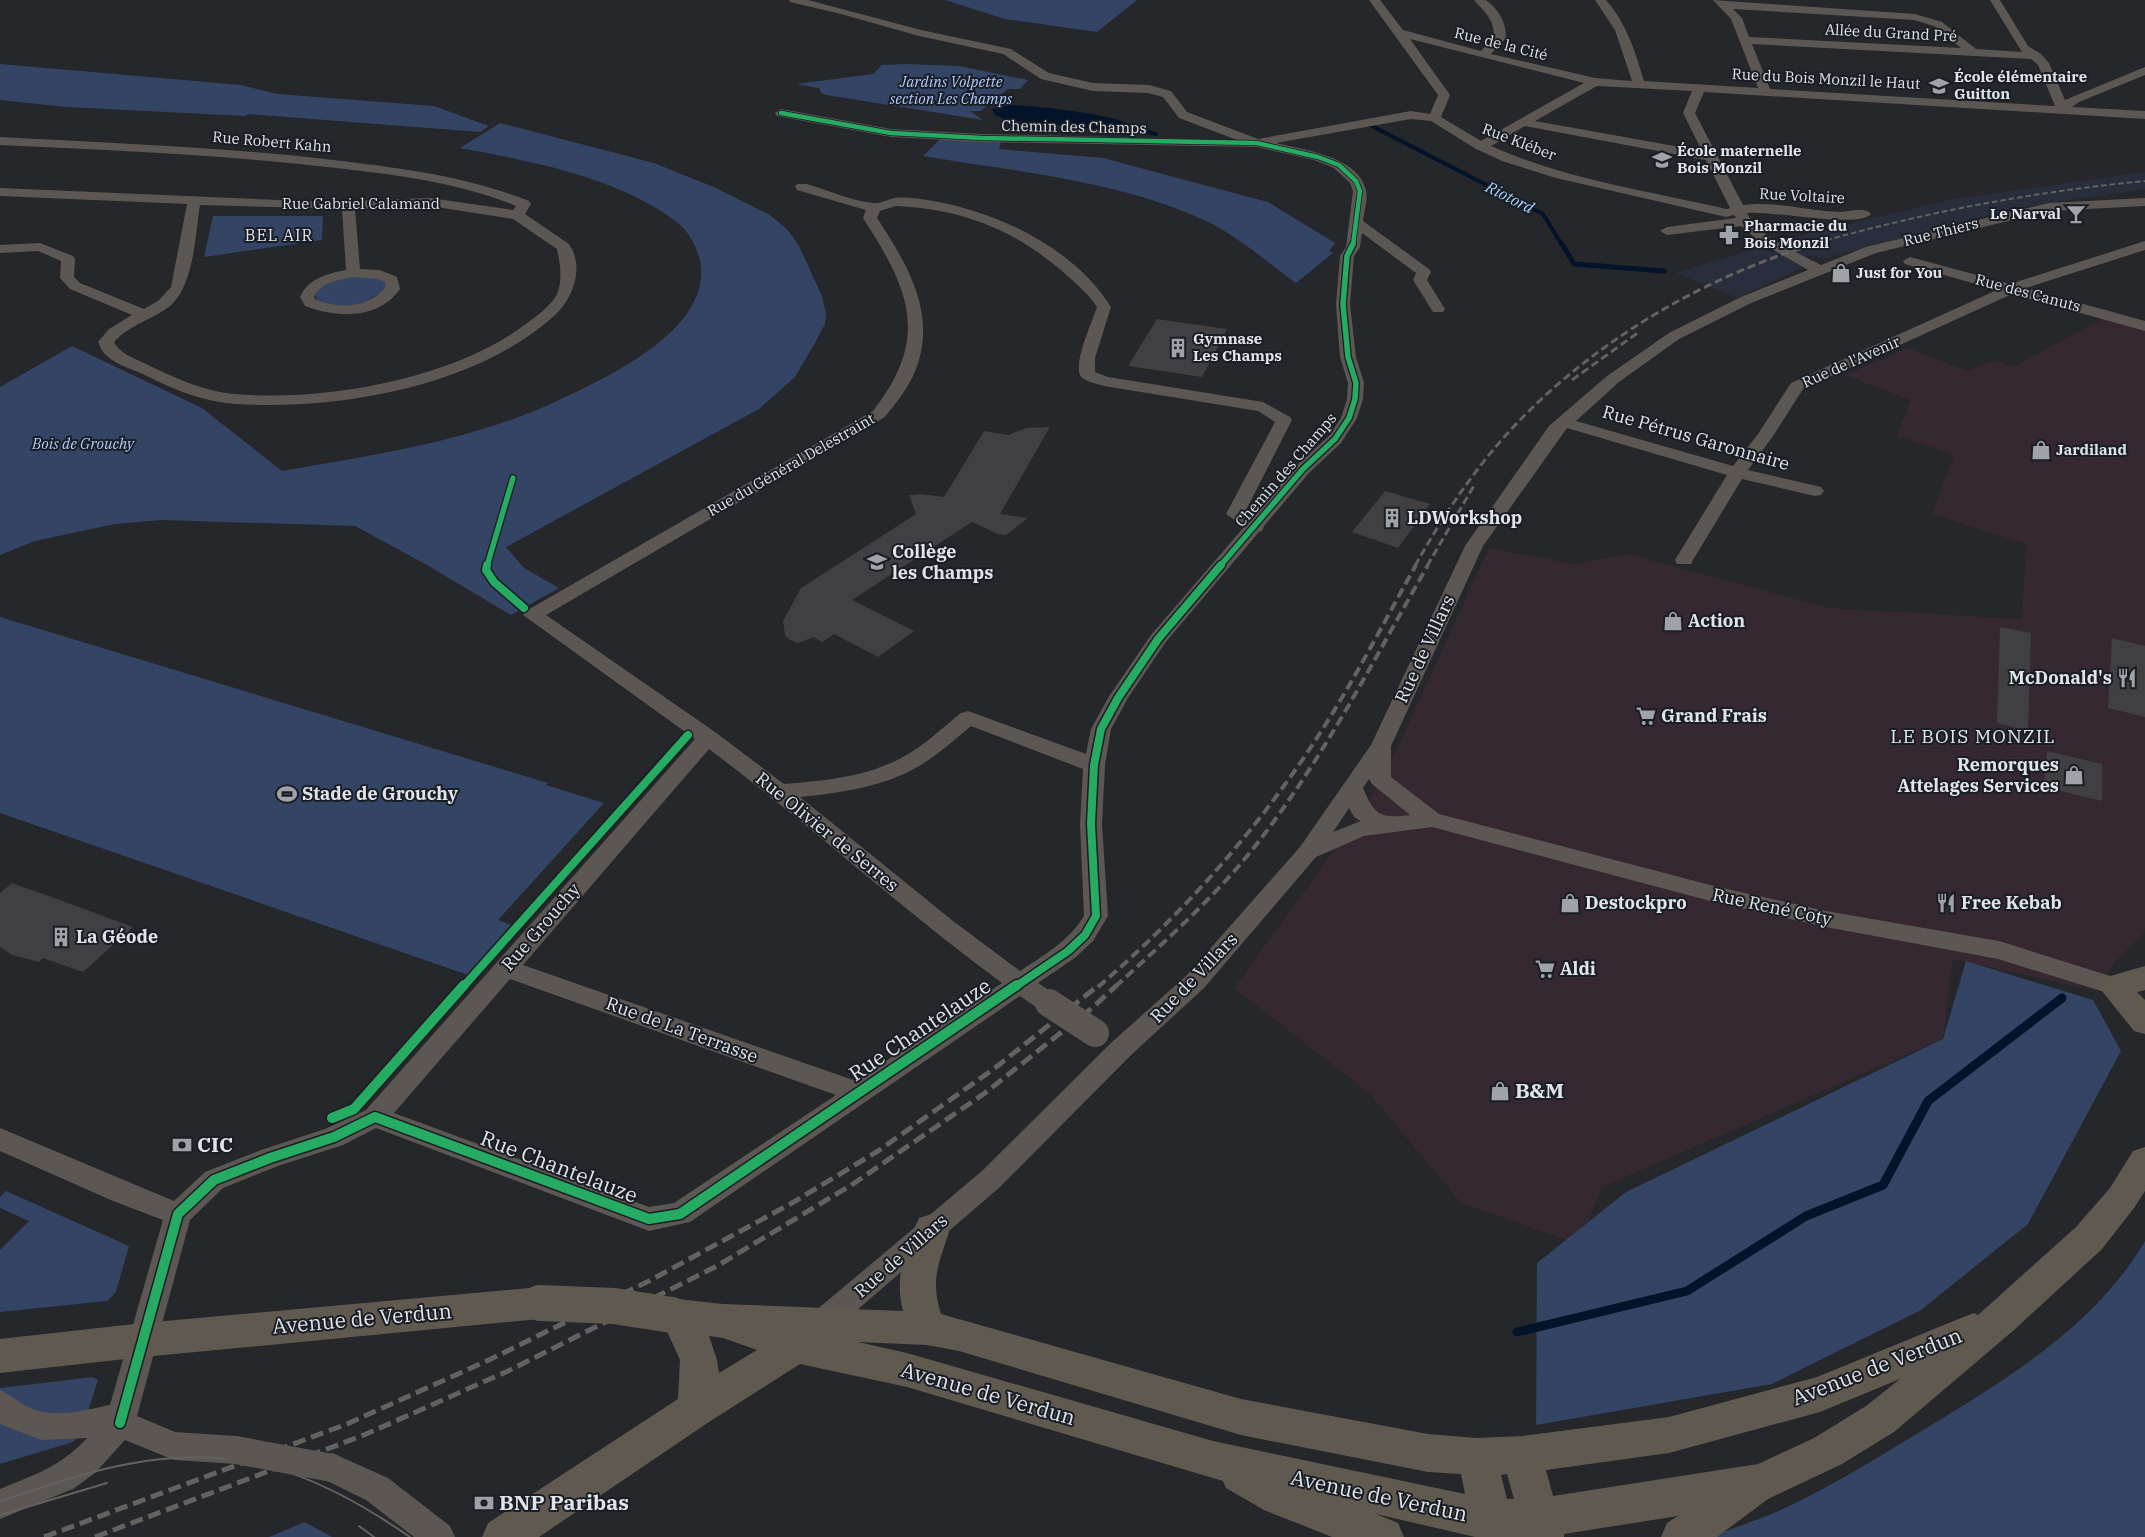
<svg xmlns="http://www.w3.org/2000/svg" width="2145" height="1537" font-family="'IBM Plex Serif',serif">
<style>
.commercial{fill:#352831}
.built{fill:#282e3b}
.green{fill:#334464}
.water{fill:#031329}
.lines{fill:none;stroke-linecap:round;stroke-linejoin:round}
.stream-far2{stroke:#031329;stroke-width:4}
.stream-far1{stroke:#031329;stroke-width:5}
.stream{stroke:#031329;stroke-width:9}
.building{fill:#403f41}
.street{fill:#5c5752;fill-rule:evenodd}
.secondary{fill:#605950;fill-rule:evenodd}
.tram{stroke:#636260;stroke-width:2}
.rail-far3{stroke:#636260;stroke-width:2;stroke-dasharray:5.5 3;stroke-linecap:butt}
.rail-far2{stroke:#636260;stroke-width:3;stroke-dasharray:8 4;stroke-linecap:butt}
.rail-far1{stroke:#636260;stroke-width:4;stroke-dasharray:10 5;stroke-linecap:butt}
.rail{stroke:#636260;stroke-width:5;stroke-dasharray:13 6;stroke-linecap:butt}
.street-bridge{stroke:#5c5752;stroke-width:28}
.secondary-bridge{stroke:#605950;stroke-width:36}
.cycleway-far3-casing{stroke:#191d24;stroke-width:6}
.cycleway-far2-casing{stroke:#191d24;stroke-width:8}
.cycleway-far1-casing{stroke:#191d24;stroke-width:11}
.cycleway-casing{stroke:#191d24;stroke-width:13}
.cycleway-far3{stroke:#26ab63;stroke-width:4.5}
.cycleway-far2{stroke:#26ab63;stroke-width:5.5}
.cycleway-far1{stroke:#26ab63;stroke-width:8}
.cycleway{stroke:#26ab63;stroke-width:10}
.labels{text-anchor:middle;stroke-width:4;stroke-linejoin:round;paint-order:stroke}
.far-street-label{font-size:15px;fill:#e1e4e9;stroke:#191d24}
.far-poi-label{font-size:15px;font-weight:bold;fill:#e1e4e9;stroke:#191d24;text-anchor:start}
.far-park-label{font-size:15px;font-style:italic;fill:#b0cbfd;stroke:#191d24}
.far-water-label{font-size:16px;font-style:italic;fill:#a6d2fd;stroke:#191d24}
.far-neighbourhood-label{font-size:16px;letter-spacing:1px;fill:#e1e4e9;stroke:#191d24}
.street-label{font-size:18px;fill:#e1e4e9;stroke:#191d24}
.poi-label{font-size:18px;font-weight:bold;fill:#e1e4e9;stroke:#191d24;text-anchor:start}
.neighbourhood-label{font-size:19px;letter-spacing:1px;fill:#e1e4e9;stroke:#191d24}
.near-street-label{font-size:21px;fill:#e1e4e9;stroke:#191d24}
.near-poi-label{font-size:21px;font-weight:bold;fill:#e1e4e9;stroke:#191d24;text-anchor:start}
</style>
<rect width="100%" height="100%" fill="#25272b"/>
<path class="commercial" d="M2105,318L2145,330V927L2144,933L2115,962L2097,991L1953,959L1943,1039L1602,1187L1579,1244L1461,1203L1370,1094L1234,988L1362,812L1394,755L1489,548L1575,564L1628,554L1829,608L2022,619L2026,544L1932,514L1954,455L1897,436L1910,400L1845,375L1908,348L1967,371L1994,360L2012,367Z"/>
<path class="built" d="M2145,172V189L2012,209L1827,258L1808,255L1797,260L1802,268L1737,298L1676,273L1760,247L1771,252L1789,246L1782,240L1949,200Z"/>
<path class="green" d="M945,0H1137L1097,32L1005,19Z
M0,64L241,85L278,94L434,106L489,126L480,132L248,114L245,116L67,107L0,100Z
M905,64L959,66L1028,80L1020,89H1008L981,111H970L983,120L826,95L821,93L819,88L796,84L873,74L882,65Z
M500,123L654,163L716,188L770,215L788,230L799,246L822,296L826,314L825,324L815,343L795,377L759,409L506,547L524,568L559,588L511,615L427,565L355,526L162,520L115,524L35,541L0,555V387L72,346L202,408L282,471C375,455 471,441 557,401C608,377 718,327 699,257C696,246 688,231 679,224C622,178 531,161 460,148Z
M941,138L1001,141L999,149L1103,158L1245,196L1268,202L1335,243L1329,251L1333,253L1296,283C1267,262 1240,238 1208,222C1122,181 1017,172 923,156Z
M213,216H323L322,240L204,257Z
M356,275L373,276L385,281L387,288C364,305 346,313 317,301L315,294C326,281 339,278 356,275Z
M0,617L548,783L546,785L604,803L498,920L511,925L505,931L508,932L468,975L0,813Z
M1966,961L2093,1000L2121,1051L2028,1224L1921,1310L1772,1384L1536,1425L1537,1263L1626,1192L1943,1039Z
M6,1191L129,1246L116,1292L107,1301L0,1312V1250L29,1221L0,1208V1197Z
M2145,1241V1537H1711C1735,1527 1761,1519 1785,1508C1836,1484 1885,1453 1933,1424C2012,1376 2097,1323 2145,1241Z
M93,1377L98,1380L80,1436L73,1442L0,1464V1388Z
M305,1522L332,1537H269Z"/>
<path class="water" d="M1009,105C1034,106 1124,114 1139,130L1134,133L1006,120L995,115L992,109Z"/>
<g class="lines">
<path class="stream-far2" d="M1372,126L1543,214L1562,245
M1139,130L1156,134"/>
<path class="stream-far1" d="M1562,244L1574,264L1664,271"/>
<path class="stream" d="M1517,1332L1687,1291L1806,1216L1883,1185L1928,1101L2062,998"/>
</g>
<path class="building" d="M1157,319L1227,329L1202,377L1128,366Z
M1050,427L1000,514L1028,518L1006,535L998,534L972,522L852,600L914,631L878,657L834,634L822,642L814,637L798,643L790,640L785,635L783,621L801,588L916,514L909,495L921,494L944,497L984,431L1008,435L1026,428Z
M1385,491L1430,504L1398,548L1352,532Z
M2000,627L2031,633L2028,731L1997,723Z
M2112,638L2145,646V717L2108,708Z
M2047,751L2102,764V801L2044,787Z
M12,883L60,900L133,927L83,972L43,958L39,962L12,955L0,947V893Z"/>
<g class="lines">
<path class="street" d="M789,0H808L921,30L1011,49L1049,73L1093,83L1149,85L1171,91L1187,112L1258,139L1411,111L1430,114L1438,95L1369,0H1380L1403,30L1481,51L1494,37C1494,18 1485,13 1474,0H1486C1499,10 1506,21 1506,38L1491,54L1595,78L1632,81L1615,30L1595,0H1606C1627,24 1635,51 1644,81L1758,88L1731,19L1713,0L1915,14L1942,22L1976,49L2022,52L1990,0H2000L2028,46L2041,54L2049,63L2065,100L2145,67V75L2079,102L2072,107L2145,111V119L1704,92L1695,113L1743,205C1776,201 1808,211 1841,212C1850,212 1865,206 1871,214C1859,229 1770,210 1747,213C1759,238 1797,252 1821,265L1866,247L2049,203L2145,198V206L2049,211L1876,253L1751,303L1679,339L1619,382L1576,421L1733,466L1758,434L1791,383L1997,290L1905,264L1903,261L1910,257L2010,284L2145,241V250L2026,288L2145,321V331L2012,294L1803,389L1773,436L1748,470L1821,487L1824,491L1821,495L1815,496L1742,479L1693,560L1691,564H1677L1675,560L1727,475L1567,428L1483,546L1391,746V777L1439,814L1718,887L1826,911L1999,941L2123,980L2126,986L2123,992L2114,995L1998,959L1826,927L1718,903L1432,827L1364,836L1316,857L1204,988L1130,1056L1000,1187L828,1335L818,1339L808,1335L804,1326L808,1317L982,1171L1112,1042L1186,976L1300,847L1371,745L1465,546L1549,426L1607,376L1669,333L1741,297L1808,270L1760,242L1741,226L1667,235L1660,231L1667,227L1736,218L1734,215L1726,217L1556,178L1502,161L1476,149L1431,121L1411,119L1276,143C1304,150 1358,156 1366,190C1368,199 1364,212 1363,221L1429,269L1431,272L1427,280L1445,309L1443,312H1433L1413,280L1416,273L1362,233L1360,247L1354,256L1350,304L1356,357L1364,383L1363,399L1357,418L1341,443L1309,473L1264,526L1262,531L1259,532L1165,643L1128,698L1111,729L1105,765L1102,824L1108,916L1093,941L1076,957L1038,983L1058,996L1061,1003L1058,1010C1042,1014 1032,1004 1020,996L690,1222L649,1231L376,1128L343,1145L278,1166L223,1188L190,1220L137,1416L175,1432L236,1436L247,1440L251,1450L247,1460L236,1464L174,1460L125,1440L95,1473L73,1489L0,1519V1489C36,1474 60,1467 87,1438L42,1440L2,1425L0,1423V1390C11,1395 19,1403 30,1408C54,1419 85,1410 110,1405L163,1220L113,1201L0,1151V1128L174,1201L205,1172L261,1150L325,1129L366,1110L695,739L523,615L526,611L873,411C931,337 909,289 863,218L866,210L797,190L795,187L797,184H807C828,190 851,201 873,203C880,204 888,199 895,198C903,197 913,198 921,199C992,209 1072,245 1111,307L1095,358V372L1108,377L1263,402L1290,417L1292,420L1245,512L1252,517L1297,465L1329,436L1341,418L1347,399L1348,383L1340,357L1336,304L1340,256L1346,247L1353,191L1350,183L1334,168L1314,160L1257,147L982,142L891,137L777,116L775,113L781,109L891,129L982,134L1237,140L1179,118L1163,97L1148,93L1093,91L1041,79L1003,54L919,36L841,14L790,2ZM1733,9L1914,20L1934,26L1961,48L1749,37L1742,18ZM1410,39L1584,83L1481,141L1441,117L1450,95ZM1752,44L2031,59L2038,65L2055,106L1770,89ZM1597,86L1692,91L1683,113L1702,151L1535,121ZM1525,126L1706,160L1730,208L1726,209C1648,191 1564,179 1491,146ZM896,206C961,209 1013,229 1062,271C1075,283 1087,292 1097,307C1092,322 1074,361 1080,375C1082,381 1098,384 1104,386L1258,411L1275,422L1226,514L1244,527L1151,635L1108,698L1091,729L1086,754L968,711L961,713C942,728 924,746 903,757C867,777 823,781 784,784L715,732L546,615L885,417C895,404 906,391 913,376C940,318 908,265 877,218L880,211ZM971,726L1083,769L1080,824L1084,916C1069,941 1044,955 1020,971L953,921L800,797C839,793 884,787 919,766C938,755 954,740 971,726ZM709,749C809,824 901,909 1002,983L856,1081L523,965ZM1369,779L1372,784L1410,815C1381,819 1374,815 1363,788ZM1349,808L1354,817L1361,821L1333,832ZM510,979L836,1095L674,1203L649,1207L394,1113Z
M0,137C111,143 222,147 333,160C400,168 466,176 529,201L531,204L525,214L569,244C585,267 573,299 554,316C475,387 339,410 236,404C203,402 172,389 143,374C131,369 115,364 106,355C102,352 100,346 98,342L109,329L132,315L70,289L60,278L61,261L38,251L0,253V245L40,243L73,256L75,259L74,277L80,283L144,309L158,301L171,287L187,204L0,196V188L325,202L430,198L513,210L516,206C458,182 397,175 336,168C224,155 112,150 0,145ZM200,205L342,209L346,270C326,274 309,278 300,297L305,306C337,318 378,320 400,289L397,277L380,270L360,269L355,209L430,206L513,219L557,249C560,263 563,280 557,294C551,306 538,315 527,323C455,379 324,402 234,394C203,391 175,378 148,365C136,359 120,354 114,342C128,326 148,321 166,309C194,291 195,236 200,205ZM353,277L377,279L385,282V288C367,308 340,309 316,300L314,297C322,282 338,280 353,277Z
M332,1453L388,1478L450,1526L455,1537H414L366,1500L321,1478L317,1468L321,1458Z"/>
<path class="secondary" d="M2145,966V990L2137,992L2145,1000V1034L2134,1031L2098,986L2103,978Z
M2145,1147V1191L2134,1208L2102,1249L2014,1330L1894,1432L1842,1464L1768,1499L1717,1537H1661L1667,1523L1678,1516L1564,1534V1537H1475L1376,1514L1398,1523L1404,1537H1332L1264,1510L1226,1488L1223,1481L907,1387L800,1364L709,1422L539,1537H482L488,1523L678,1399L680,1360L666,1329L659,1327L653,1315L659,1303L678,1299L723,1304L903,1311C894,1278 905,1248 919,1218L932,1214L945,1218L950,1229C939,1264 930,1278 941,1314L1241,1399L1428,1434L1477,1438L1522,1436L1669,1417L1817,1377L1961,1318L1974,1313L1978,1315L2076,1227L2110,1188L2133,1151ZM709,1336L723,1338L757,1350L719,1373L717,1360ZM858,1342L927,1345L959,1351L1241,1435L1428,1472L1461,1474L1465,1494L1213,1441L907,1353ZM1900,1379L1866,1406L1814,1438L1758,1464L1553,1496L1546,1470L1669,1453L1820,1412ZM1507,1474L1514,1499H1507L1501,1475Z
M540,1287L553,1291L558,1303L553,1315L540,1319L143,1357L0,1373V1339L143,1323Z"/>
<path class="tram" d="M0,1501C42,1488 84,1472 128,1464C240,1442 319,1474 410,1537
M0,1515L107,1483
M359,1526L374,1537"/>
<path class="rail-far3" d="M1810,245C1920,213 2031,192 2145,181"/>
<path class="rail-far2" d="M1572,380L1639,332
M1415,566C1446,510 1483,456 1529,411C1607,334 1710,275 1815,244
M1427,566L1475,484"/>
<path class="rail-far1" d="M1098,987C1184,913 1261,826 1322,730C1356,677 1385,620 1416,565
M1115,987C1163,943 1212,900 1252,850C1322,762 1373,661 1428,565"/>
<path class="rail" d="M44,1537L347,1424L491,1359L649,1281L792,1203L878,1151L995,1068L1099,985
M95,1537L364,1435L508,1371L717,1266L853,1184L985,1093L1092,1008L1117,985"/>
<path class="street-bridge" d="M1049,1003L1095,1033
M236,1450L332,1468"/>
<path class="secondary-bridge" d="M540,1303L614,1306L672,1315"/>
<defs>
<path id="cycleway-far3" d="M781,113L891,133L982,138L1257,143L1318,157L1339,165L1356,181L1360,191L1353,245"/>
<path id="cycleway-far2" d="M487,566L513,478
M1220,566L1303,469L1335,439L1349,418L1355,399L1356,383L1348,357L1343,304L1347,256L1353,244"/>
<path id="cycleway-far1" d="M487,565L486,570L494,582L524,608
M463,987L688,735
M1015,987L1068,951L1085,935L1096,916L1091,824L1094,765L1101,729L1118,698L1158,639L1221,565"/>
<path id="cycleway" d="M332,1118L354,1109L464,985
M120,1423L178,1214L214,1180L270,1158L334,1137L375,1117L649,1219L680,1214L1017,985"/>
</defs>
<use href="#cycleway-far3" class="cycleway-far3-casing"/>
<use href="#cycleway-far2" class="cycleway-far2-casing"/>
<use href="#cycleway-far1" class="cycleway-far1-casing"/>
<use href="#cycleway" class="cycleway-casing"/>
<use href="#cycleway-far3" class="cycleway-far3"/>
<use href="#cycleway-far2" class="cycleway-far2"/>
<use href="#cycleway-far1" class="cycleway-far1"/>
<use href="#cycleway" class="cycleway"/>
</g>
<defs>
<symbol id="school-bare" viewBox="-9 -9 18 18"><path d="M0-5L7-2L0 1L-7-2ZM-4 1L0 2.5L4 1V4Q0 6-4 4Z" fill="#9fa2a6" stroke="#191d24" stroke-width="2.5" paint-order="stroke"/></symbol>
<symbol id="bar-bare" viewBox="-9 -9 18 18"><path d="M-6-5H6L.8 .8V4.5H3.5V6h-7V4.5H-.8V.8Z" fill="#9fa2a6" stroke="#191d24" stroke-width="2.5" paint-order="stroke"/></symbol>
<symbol id="pharmacy-bare" viewBox="-9 -9 18 18"><path d="M-2-6h4v4h4v4h-4v4h-4v-4h-4v-4h4Z" fill="#9fa2a6" stroke="#191d24" stroke-width="2.5" paint-order="stroke"/></symbol>
<symbol id="shop-bare" viewBox="-9 -9 18 18"><path d="M-5-2.5h2.3a2.7 3.5 0 0 1 5.4 0H5L5.5 6h-11ZM-1.5-2.5h3a1.5 2.3 0 0 0-3 0Z" fill="#9fa2a6" stroke="#191d24" stroke-width="2.5" paint-order="stroke"/></symbol>
<symbol id="building-bare" viewBox="-9 -9 18 18"><path d="M-4-6H4V6H1V3H-1V6H-4ZM-2.5-4.3h1.7v1.8h-1.7ZM.8-4.3h1.7v1.8H.8ZM-2.5-1h1.7V.8h-1.7ZM.8-1h1.7V.8H.8Z" fill="#9fa2a6" stroke="#191d24" stroke-width="2.5" paint-order="stroke"/></symbol>
<symbol id="restaurant-bare" viewBox="-9 -9 18 18"><path d="M-5-6h1v4h1v-4h1v4h1v-4h1v5L-1.5 .5V6h-2V.5L-5-1ZM5-6V6H3V1.5H1.5Q1.5-4 5-6Z" fill="#9fa2a6" stroke="#191d24" stroke-width="2.5" paint-order="stroke"/></symbol>
<symbol id="supermarket-bare" viewBox="-9 -9 18 18"><path d="M-6-5.5h2.5l.6 2H6L4.5 2H-2.5L-4.4-4H-6ZM-1.5 3.2a1.3 1.3 0 1 0 .1 0ZM3 3.2a1.3 1.3 0 1 0 .1 0Z" fill="#9fa2a6" stroke="#191d24" stroke-width="2.5" paint-order="stroke"/></symbol>
<symbol id="stadium-bare" viewBox="-9 -9 18 18"><path d="M0-5a6.5 5 0 1 0 0 10a6.5 5 0 1 0 0-10ZM-3.5-1.8h7v3.6h-7Z" fill="#9fa2a6" stroke="#191d24" stroke-width="2.5" paint-order="stroke"/></symbol>
<symbol id="bank-bare" viewBox="-9 -9 18 18"><path d="M-6-4H6V4H-6ZM0-2.3a2.3 2.3 0 1 0 0 4.6a2.3 2.3 0 1 0 0-4.6Z" fill="#9fa2a6" stroke="#191d24" stroke-width="2.5" paint-order="stroke"/></symbol>
</defs>
<g fill-rule="evenodd">
<use href="#school-bare" x="1925" y="72" width="28" height="28"/>
<use href="#school-bare" x="1648" y="146" width="28" height="28"/>
<use href="#bar-bare" x="2062" y="200" width="28" height="28"/>
<use href="#pharmacy-bare" x="1715" y="221" width="28" height="28"/>
<use href="#shop-bare" x="1827" y="259" width="28" height="28"/>
<use href="#building-bare" x="1164" y="334" width="28" height="28"/>
<use href="#shop-bare" x="2027" y="436" width="28" height="28"/>
<use href="#building-bare" x="1378" y="504" width="28" height="28"/>
<use href="#school-bare" x="863" y="548" width="28" height="28"/>
<use href="#shop-bare" x="1659" y="607" width="28" height="28"/>
<use href="#restaurant-bare" x="2113" y="664" width="28" height="28"/>
<use href="#supermarket-bare" x="1632" y="702" width="28" height="28"/>
<use href="#shop-bare" x="2060" y="761" width="28" height="28"/>
<use href="#stadium-bare" x="273" y="780" width="28" height="28"/>
<use href="#shop-bare" x="1556" y="889" width="28" height="28"/>
<use href="#restaurant-bare" x="1932" y="889" width="28" height="28"/>
<use href="#building-bare" x="47" y="923" width="28" height="28"/>
<use href="#supermarket-bare" x="1531" y="955" width="28" height="28"/>
<use href="#shop-bare" x="1486" y="1077" width="28" height="28"/>
<use href="#bank-bare" x="168" y="1131" width="28" height="28"/>
<use href="#bank-bare" x="470" y="1489" width="28" height="28"/>
</g>
<g class="labels">
<g class="far-street-label">
<text transform="translate(1891 33) rotate(3)" y="5">Allée du Grand Pré</text>
<text transform="translate(1501 44) rotate(14)" y="5">Rue de la Cité</text>
<text transform="translate(1826 79) rotate(3)" y="5">Rue du Bois Monzil le Haut</text>
<text transform="translate(1074 127) rotate(1)" y="5">Chemin des Champs</text>
<text transform="translate(272 142) rotate(5)" y="5">Rue Robert Kahn</text>
<text transform="translate(1519 142) rotate(21)" y="5">Rue Kléber</text>
<text transform="translate(1802 196) rotate(3)" y="5">Rue Voltaire</text>
<text x="361" y="209">Rue Gabriel Calamand</text>
<text transform="translate(1941 232) rotate(-14)" y="5">Rue Thiers</text>
<text transform="translate(2028 293) rotate(15)" y="5">Rue des Canuts</text>
<text transform="translate(1851 362) rotate(-24)" y="5">Rue de l'Avenir</text>
<text transform="translate(791 465) rotate(-30)" y="5">Rue du Général Delestraint</text>
<text transform="translate(1286 470) rotate(-49)" y="5">Chemin des Champs</text>
</g>
<g class="far-poi-label">
<text x="1954" y="82">École élémentaire<tspan x="1954" dy="17">Guitton</tspan></text>
<text x="1677" y="156">École maternelle<tspan x="1677" dy="17">Bois Monzil</tspan></text>
<text x="2061" y="219" text-anchor="end">Le Narval</text>
<text x="1744" y="231">Pharmacie du<tspan x="1744" dy="17">Bois Monzil</tspan></text>
<text x="1856" y="278">Just for You</text>
<text x="1193" y="344">Gymnase<tspan x="1193" dy="17">Les Champs</tspan></text>
<text x="2056" y="455">Jardiland</text>
</g>
<g class="far-park-label">
<text x="951" y="87">Jardins Volpette<tspan x="951" dy="17">section Les Champs</tspan></text>
<text x="83" y="449">Bois de Grouchy</text>
</g>
<g class="far-water-label">
<text transform="translate(1510 197) rotate(27)" y="6">Riotord</text>
</g>
<g class="far-neighbourhood-label">
<text x="279" y="241">BEL AIR</text>
</g>
<g class="street-label">
<text transform="translate(1696 438) rotate(16)" y="6">Rue Pétrus Garonnaire</text>
<text transform="translate(1425 649) rotate(-65)" y="6">Rue de Villars</text>
<text transform="translate(827 832) rotate(39)" y="6">Rue Olivier de Serres</text>
<text transform="translate(1772 907) rotate(12)" y="6">Rue René Coty</text>
<text transform="translate(541 927) rotate(-49)" y="6">Rue Grouchy</text>
<text transform="translate(1194 978) rotate(-46)" y="6">Rue de Villars</text>
<text transform="translate(682 1030) rotate(20)" y="6">Rue de La Terrasse</text>
<text transform="translate(901 1256) rotate(-41)" y="6">Rue de Villars</text>
</g>
<g class="poi-label">
<text x="1407" y="524">LDWorkshop</text>
<text x="892" y="558">Collège<tspan x="892" dy="21">les Champs</tspan></text>
<text x="1688" y="627">Action</text>
<text x="2112" y="684" text-anchor="end">McDonald's</text>
<text x="1661" y="722">Grand Frais</text>
<text x="2059" y="771" text-anchor="end">Remorques<tspan x="2059" dy="21">Attelages Services</tspan></text>
<text x="302" y="800">Stade de Grouchy</text>
<text x="1585" y="909">Destockpro</text>
<text x="1961" y="909">Free Kebab</text>
<text x="76" y="943">La Géode</text>
<text x="1560" y="975">Aldi</text>
</g>
<g class="neighbourhood-label">
<text x="1973" y="743">LE BOIS MONZIL</text>
</g>
<g class="near-street-label">
<text transform="translate(920 1030) rotate(-34)" y="7">Rue Chantelauze</text>
<text transform="translate(559 1167) rotate(21)" y="7">Rue Chantelauze</text>
<text transform="translate(362 1319) rotate(-5)" y="7">Avenue de Verdun</text>
<text transform="translate(1877 1367) rotate(-21)" y="7">Avenue de Verdun</text>
<text transform="translate(988 1394) rotate(16)" y="7">Avenue de Verdun</text>
<text transform="translate(1379 1496) rotate(12)" y="7">Avenue de Verdun</text>
</g>
<g class="near-poi-label">
<text x="1515" y="1098">B&amp;M</text>
<text x="197" y="1152">CIC</text>
<text x="499" y="1510">BNP Paribas</text>
</g>
</g>
</svg>
